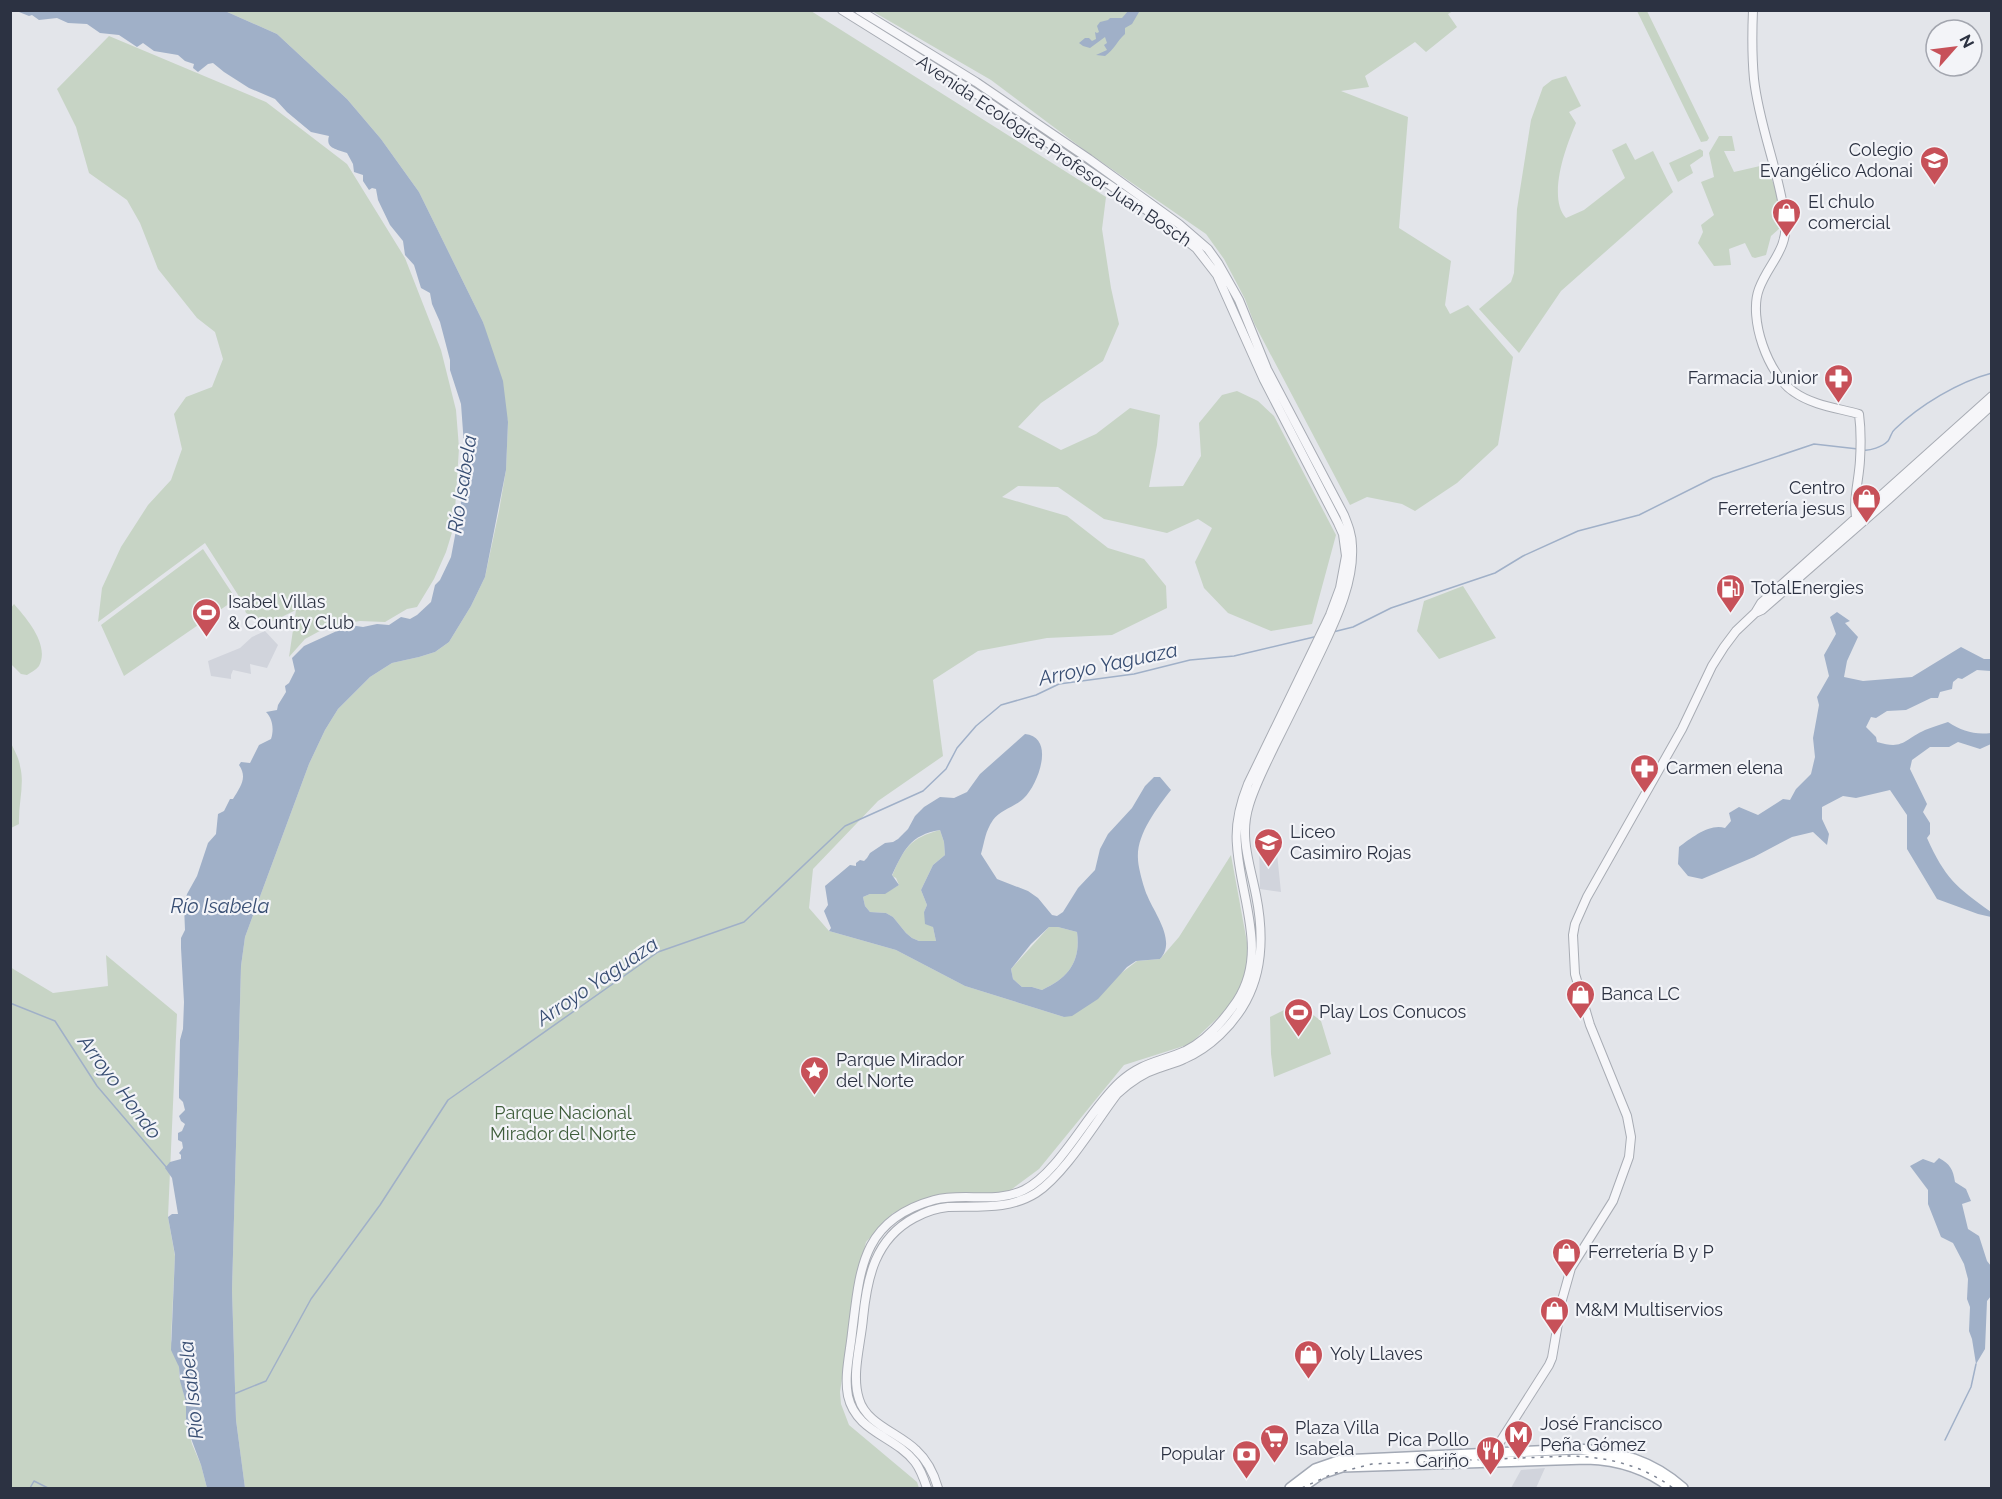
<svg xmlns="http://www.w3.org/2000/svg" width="2002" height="1499" font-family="Raleway,sans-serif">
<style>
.built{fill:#d1d4dc}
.green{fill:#c7d4c5}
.water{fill:#a0b0c8;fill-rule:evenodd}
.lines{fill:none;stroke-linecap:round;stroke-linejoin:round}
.stream{stroke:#a0b0c8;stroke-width:1.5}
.tertiary-casing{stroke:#a8acb4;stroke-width:10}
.primary-casing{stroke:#a3a9b5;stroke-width:12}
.tertiary{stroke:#f6f6f9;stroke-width:8}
.primary{stroke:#fff;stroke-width:9}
.rail{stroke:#7d8493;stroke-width:1.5;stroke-dasharray:3 6;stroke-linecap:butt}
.labels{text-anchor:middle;stroke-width:4.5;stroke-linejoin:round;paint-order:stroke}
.poi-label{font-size:18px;fill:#2c3242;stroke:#f3f4f8;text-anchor:start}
.street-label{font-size:18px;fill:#2c3242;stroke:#f3f4f8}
.park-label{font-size:18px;fill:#3e5d3a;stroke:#f3f4f8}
.water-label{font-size:20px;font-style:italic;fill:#384e73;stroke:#f3f4f8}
</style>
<rect width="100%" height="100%" fill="#e3e5ea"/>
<path class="built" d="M265,631L278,645L267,668L250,664L251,674L233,670L231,675V679L211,676L208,661L240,648L252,637Z
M1276,844L1281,892L1260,889L1259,845Z
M1545,1468L1536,1488H1511L1521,1470Z"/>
<path class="green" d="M225,11H811L1106,197L1102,229L1111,288L1119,324L1103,361L1041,403L1018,427L1061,450L1096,434L1130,408L1160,415L1157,445L1149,487L1183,486L1201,456L1199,423L1222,395L1237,391L1258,401L1274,416L1336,535L1312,624L1271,631L1228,613L1204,588L1195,562L1212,528L1198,519L1167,533L1104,519L1058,487L1018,486L1002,497L1067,516L1108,548L1144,559L1166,586L1167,608L1112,635L1047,638L978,651L933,680L943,756L878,801L813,869L809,908L829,931L896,950L965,986L1064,1017L1137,961L1160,959L1179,937L1231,855L1248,948L1246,974L1230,1006L1190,1044L1124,1065L1039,1169L1004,1195L939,1199L893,1213L866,1242L856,1285L840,1392L841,1404L849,1425L917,1482L919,1488H245L236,1420L232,1290L241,966L245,937L309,764L325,730L338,709L370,677L392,663L419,657L435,652L449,642L471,606L485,577L499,511L506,470L508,422L483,322L419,192L381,139L347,99L277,34Z
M872,11H1453L1448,14L1457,27L1426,52L1415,42L1365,76L1369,87L1341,91L1408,117L1399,228L1451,261L1445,305L1450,314L1468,305L1513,357L1498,445L1457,483L1415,511L1402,504L1367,497L1350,505L1254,323L1245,299L1224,259L1206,234L1087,152L991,80Z
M1637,11H1647L1709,138L1707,141L1701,142Z
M109,36L266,102L347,164L405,258L441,350L456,410L459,448L454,526L446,552L434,579L417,607L407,609L385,622L360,621L329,626L305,639L289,657L296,610L267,624L246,613L240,598L205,543L98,622L102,588L121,547L148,505L171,480L182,449L174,414L186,397L212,387L223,359L215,332L197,318L158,269L140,223L127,200L89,173L76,127L57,89Z
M1566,76L1581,106L1569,112L1576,123C1566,146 1547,197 1566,218L1584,210L1625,178L1612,150L1626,143L1635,160L1653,151L1673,192L1561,291L1519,353L1479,309L1511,282L1514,273L1517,209L1531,120L1543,87L1552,80Z
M1719,136H1732L1735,151H1724L1734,172L1760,166L1762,170L1766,168C1776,185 1782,208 1781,227L1771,236L1766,255L1755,258L1752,257L1745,243L1729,249L1731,265L1714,266L1698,243L1703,232L1701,225L1714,215L1701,182L1714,177L1709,153Z
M1700,149L1703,151V156L1690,165L1693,173L1678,182L1669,163Z
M203,549L236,599L124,676L101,625Z
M1463,586L1496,638L1439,659L1417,631L1424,601Z
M14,604C27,619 50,645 39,666C36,670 31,672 27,675L21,674L11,664V608Z
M11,743C14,750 19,758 20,766C25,784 18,805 19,824L11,828Z
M940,830L944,842L945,855L933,865L921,890L927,905L924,912L933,927L936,941H919L912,938L906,933L893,917L886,913L870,912L865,906L863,897L870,894L885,893L899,885L896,878L892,876C904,848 910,838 940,830Z
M1049,927H1058L1077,932C1081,961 1069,978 1042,990L1032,987H1022L1013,979L1011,969Z
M106,955L177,1014L168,1217L175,1256L171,1340L179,1367V1375L186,1402V1421L192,1444L201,1465L207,1488H11L10,967L53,993L108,986Z
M1298,1003L1321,1021L1331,1054L1274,1077L1271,1054L1270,1017Z"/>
<path class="water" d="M10,11H225L277,34L347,99L381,139L419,192L483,322L503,381L508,422L506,470L485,577L471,606L449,642L435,652L419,657L392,663L370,677L338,709L325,730L309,764L245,937L241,966L232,1290L236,1420L245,1488H207L201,1465L186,1425V1402L180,1381L179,1367L171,1350L175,1255L168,1217L172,1214H178L172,1178L165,1168L170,1162L181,1159V1155L179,1153L183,1148L182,1142L178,1140V1133L182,1131L185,1124L181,1121L179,1116L185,1110L183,1102L179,1098V1090L180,1040L183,1029L184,1002L181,948V938L185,930L184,906L187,894L197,876L208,843L216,834L218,814L224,811L230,799H233C240,787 248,778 239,765L241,762L250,763L259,745L271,739C274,730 273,719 266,712L277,710L278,705L286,692L285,686L289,683L295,671L292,658L304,646L350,625L363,627L377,624L389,625L401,617L410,619L417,615L431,602L435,585L440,580L451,557L461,504L460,492L464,478L463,459L464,445L461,404L450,370V360L440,322L432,304L430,293L421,288L414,265L405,255L403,241L390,225L378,200L376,189L372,188L369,190L363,181V175L354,172L353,164L347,153C338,149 325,149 329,136L311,132L287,112L275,99L249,88L224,72L213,63L208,64L198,72L193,68L194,64L185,61L178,55L154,51L143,43L137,47L119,35L100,33L87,24L68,23L57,18L39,20L32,15L29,16L19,12H11Z
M1128,11L1139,12L1132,24L1125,28V34C1117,41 1114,50 1105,56L1096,55L1107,50L1104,45L1107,43L1105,37L1090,48L1083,46L1079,43L1085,38H1089L1092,41L1096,39L1095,32L1097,33L1099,32L1097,26L1100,22L1108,20L1110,18H1122Z
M1837,612L1850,621L1845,623L1858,637L1847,661L1844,677L1863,681L1912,677L1961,647L1984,659H1991V671L1977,670L1962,679L1958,678L1953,682L1952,689L1940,692L1938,698H1931L1906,710L1887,711L1876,718L1871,717L1866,727L1876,737L1877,742C1904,750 1903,740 1925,730C1932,727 1940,725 1948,722C1962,731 1974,735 1991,733V744L1980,749L1958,742L1949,747H1930L1912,760L1910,769L1927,804L1923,812L1930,823V834L1927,838C1945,878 1956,887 1991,912V917L1978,914L1937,899L1907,849V815L1890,790L1856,798L1843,796L1822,807V819L1829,834L1827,845L1813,832L1792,837L1754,857L1702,879L1688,876L1678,864L1679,847C1691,838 1710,823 1725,828L1731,821L1729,813L1739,807L1758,815L1783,799L1790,800L1796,789L1811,774L1815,757L1813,738L1819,705L1817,697L1829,676L1824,655L1836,634L1830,617Z
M1025,734C1056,737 1038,785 1024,798C1015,807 1000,810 993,820C985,832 985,840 981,854L997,879L1028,891L1038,898L1052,915L1057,916L1063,912L1078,888L1095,870L1100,849L1108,834L1132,808L1145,786L1154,777H1160L1171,790C1157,808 1136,835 1138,859C1138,867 1144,888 1147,895C1154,913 1177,941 1160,959L1136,961L1127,967L1098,999L1072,1016L1064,1017L965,986L896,950L829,931L831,928L824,911L828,905L825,886L850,865L856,866V863L860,860L864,861L867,858L870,853L885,843L893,842L898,839L908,829L915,816L924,807L940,797L954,798L967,792L980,774ZM940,830L944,842L945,855L933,865L921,890L927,905L924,912L925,924L933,927L936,941H919L912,938L906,933L893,917L886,913L870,912L865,906L863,897L870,894H885L899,885L892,875C904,850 910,835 940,830ZM1049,927H1058L1077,932C1081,961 1069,978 1042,990L1032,987H1022L1013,979L1011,969L1031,944Z
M1939,1158C1950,1164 1953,1169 1955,1182L1966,1189L1971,1201L1962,1204L1968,1229L1979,1236L1987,1261L1991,1266V1296L1987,1301L1985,1349L1976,1364L1972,1339L1969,1331L1970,1307L1967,1299L1968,1279L1964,1264L1953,1243L1941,1237L1928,1204V1190L1910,1166L1923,1159L1934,1163Z"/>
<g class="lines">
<path class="stream" d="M1863,450C1870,451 1882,447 1888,441C1891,437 1891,432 1895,429C1920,405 1958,382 1992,373
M1333,632L1353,627L1391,608L1495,573L1523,556L1578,531L1639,515L1713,478L1814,444L1858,449
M10,1003L55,1021L97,1086L167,1168
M234,1394L266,1381L311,1299L380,1205L448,1100L658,952L744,922L845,826L923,791L946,769L957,748L976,726L1001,705L1036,695L1059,684L1134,674L1190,660L1234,656L1314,637
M1945,1440L1971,1387L1976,1364
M30,1488L34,1481L48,1488"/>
<defs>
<path id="tertiary" d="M842,10L975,93L1155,216L1196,248L1217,275L1264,380L1338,523L1343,534L1346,556L1340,588L1330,615L1248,784C1240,804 1235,824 1237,845C1240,898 1269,952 1237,1001C1224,1020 1206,1041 1185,1051C1160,1062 1142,1062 1120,1082C1088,1111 1060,1172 1024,1190C995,1204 964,1192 934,1200C861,1220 860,1270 852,1333C850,1353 844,1376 848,1396C856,1432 895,1436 915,1462C921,1470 924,1479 927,1488
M859,10L976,82L1089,159L1179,224L1208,249L1218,263L1239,300L1267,369L1344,515C1348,525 1352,535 1352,546C1354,580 1338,615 1324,645C1308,679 1291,713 1274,747C1265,766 1255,785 1249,805C1239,837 1250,864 1256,895C1263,930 1264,968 1246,1001C1233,1025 1210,1048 1184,1059C1176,1063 1167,1065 1159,1068C1143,1073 1129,1083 1117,1094C1095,1123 1065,1174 1036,1193C1009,1210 979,1206 948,1207C936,1208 925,1212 914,1218C875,1239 867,1278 863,1318C861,1343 851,1375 859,1399C866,1424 899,1433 916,1450C927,1460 934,1474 938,1488
M1753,10C1752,33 1752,57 1754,79C1759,126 1779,171 1785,218C1789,250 1769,262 1759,289C1748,318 1768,375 1794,392C1812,405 1837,408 1859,414C1861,429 1861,444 1860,460C1859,482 1851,505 1858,525
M1755,613L1762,610L1889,499L1992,405
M1493,1456V1453L1549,1365L1552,1358L1562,1300L1571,1268L1613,1201L1629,1157L1631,1137L1627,1116L1590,1025L1575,974L1573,935L1575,924L1587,897L1682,729L1712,666L1724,647L1736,631L1755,613L1761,603L1992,396"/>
<path id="primary" d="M1290,1488L1315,1469L1341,1460L1578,1449C1620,1452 1651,1460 1683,1488
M1301,1488L1321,1474L1342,1467L1587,1459C1618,1460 1647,1469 1671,1488"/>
</defs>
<use href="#tertiary" class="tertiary-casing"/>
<use href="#primary" class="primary-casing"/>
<use href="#tertiary" class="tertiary"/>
<use href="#primary" class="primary"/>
<path class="rail" d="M1302,1488L1332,1474L1372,1464L1570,1456C1608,1457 1642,1465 1673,1488"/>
</g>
<defs>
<symbol id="university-pin" viewBox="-11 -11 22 30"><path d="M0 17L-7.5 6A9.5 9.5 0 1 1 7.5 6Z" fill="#c75159" stroke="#f3f4f8"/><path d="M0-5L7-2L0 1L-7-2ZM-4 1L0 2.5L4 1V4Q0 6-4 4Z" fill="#fff"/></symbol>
<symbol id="shop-pin" viewBox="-11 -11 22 30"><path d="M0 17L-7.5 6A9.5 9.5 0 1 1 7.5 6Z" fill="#c75159" stroke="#f3f4f8"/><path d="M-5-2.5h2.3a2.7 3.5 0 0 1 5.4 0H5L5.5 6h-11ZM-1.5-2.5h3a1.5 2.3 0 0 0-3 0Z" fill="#fff"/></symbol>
<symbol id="pharmacy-pin" viewBox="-11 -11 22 30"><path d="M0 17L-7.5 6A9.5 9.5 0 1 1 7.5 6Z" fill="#c75159" stroke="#f3f4f8"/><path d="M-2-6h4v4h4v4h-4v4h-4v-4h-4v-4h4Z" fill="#fff"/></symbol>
<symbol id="fuel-pin" viewBox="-11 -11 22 30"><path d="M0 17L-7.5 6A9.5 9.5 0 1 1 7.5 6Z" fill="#c75159" stroke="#f3f4f8"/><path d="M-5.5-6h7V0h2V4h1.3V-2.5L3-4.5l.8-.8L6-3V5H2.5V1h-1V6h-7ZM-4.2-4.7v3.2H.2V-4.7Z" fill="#fff"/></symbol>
<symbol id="stadium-pin" viewBox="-11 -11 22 30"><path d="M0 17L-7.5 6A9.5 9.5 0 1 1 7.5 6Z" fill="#c75159" stroke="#f3f4f8"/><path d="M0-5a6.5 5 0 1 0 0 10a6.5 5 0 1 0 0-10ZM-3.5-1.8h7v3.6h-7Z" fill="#fff"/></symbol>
<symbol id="school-pin" viewBox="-11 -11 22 30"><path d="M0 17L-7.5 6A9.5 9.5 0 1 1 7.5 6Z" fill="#c75159" stroke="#f3f4f8"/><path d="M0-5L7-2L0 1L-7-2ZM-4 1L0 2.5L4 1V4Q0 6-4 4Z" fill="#fff"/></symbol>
<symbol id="sight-pin" viewBox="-11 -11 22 30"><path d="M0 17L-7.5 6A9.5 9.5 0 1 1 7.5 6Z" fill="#c75159" stroke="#f3f4f8"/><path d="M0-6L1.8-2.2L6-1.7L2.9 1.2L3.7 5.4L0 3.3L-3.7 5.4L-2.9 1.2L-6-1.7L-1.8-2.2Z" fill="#fff"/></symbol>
<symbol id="metro-pin" viewBox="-11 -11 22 30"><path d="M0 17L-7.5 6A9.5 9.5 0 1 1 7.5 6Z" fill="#c75159" stroke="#f3f4f8"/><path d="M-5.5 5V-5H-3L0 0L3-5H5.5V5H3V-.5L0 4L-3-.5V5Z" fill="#fff"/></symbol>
<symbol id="supermarket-pin" viewBox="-11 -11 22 30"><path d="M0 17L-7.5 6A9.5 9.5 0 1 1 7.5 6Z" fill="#c75159" stroke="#f3f4f8"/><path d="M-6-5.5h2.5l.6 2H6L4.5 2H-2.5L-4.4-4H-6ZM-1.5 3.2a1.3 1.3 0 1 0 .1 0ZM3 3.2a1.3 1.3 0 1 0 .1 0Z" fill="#fff"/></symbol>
<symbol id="restaurant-pin" viewBox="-11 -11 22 30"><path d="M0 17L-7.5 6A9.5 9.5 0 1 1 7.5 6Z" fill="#c75159" stroke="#f3f4f8"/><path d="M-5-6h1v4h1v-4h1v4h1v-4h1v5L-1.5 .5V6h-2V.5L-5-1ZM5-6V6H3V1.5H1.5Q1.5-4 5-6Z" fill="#fff"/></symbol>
<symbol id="bank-pin" viewBox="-11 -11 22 30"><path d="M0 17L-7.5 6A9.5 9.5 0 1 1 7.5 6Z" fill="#c75159" stroke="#f3f4f8"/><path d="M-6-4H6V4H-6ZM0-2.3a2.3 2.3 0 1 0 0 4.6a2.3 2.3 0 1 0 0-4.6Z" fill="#fff"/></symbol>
</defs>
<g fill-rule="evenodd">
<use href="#university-pin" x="1918" y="144" width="33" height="45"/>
<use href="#shop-pin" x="1770" y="196" width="33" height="45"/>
<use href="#pharmacy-pin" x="1822" y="362" width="33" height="45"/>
<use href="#shop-pin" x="1850" y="482" width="33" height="45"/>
<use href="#fuel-pin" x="1714" y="572" width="33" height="45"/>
<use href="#stadium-pin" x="190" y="596" width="33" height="45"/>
<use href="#pharmacy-pin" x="1628" y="752" width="33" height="45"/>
<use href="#school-pin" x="1252" y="826" width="33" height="45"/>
<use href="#shop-pin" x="1564" y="978" width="33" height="45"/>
<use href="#stadium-pin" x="1282" y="996" width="33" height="45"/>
<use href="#sight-pin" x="798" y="1054" width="33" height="45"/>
<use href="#shop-pin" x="1550" y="1236" width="33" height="45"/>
<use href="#shop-pin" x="1538" y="1294" width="33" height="45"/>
<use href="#shop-pin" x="1292" y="1338" width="33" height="45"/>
<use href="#metro-pin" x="1502" y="1418" width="33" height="45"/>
<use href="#supermarket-pin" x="1258" y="1422" width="33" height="45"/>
<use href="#restaurant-pin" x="1474" y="1434" width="33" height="45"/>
<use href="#bank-pin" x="1230" y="1438" width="33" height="45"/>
</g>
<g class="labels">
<g class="poi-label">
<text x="1913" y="156" text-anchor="end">Colegio<tspan x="1913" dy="21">Evangélico Adonai</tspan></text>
<text x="1808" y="208">El chulo<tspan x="1808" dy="21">comercial</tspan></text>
<text x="1818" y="384" text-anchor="end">Farmacia Junior</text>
<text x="1845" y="494" text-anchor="end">Centro<tspan x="1845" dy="21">Ferretería jesus</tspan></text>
<text x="1751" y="594">TotalEnergies</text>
<text x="228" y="608">Isabel Villas<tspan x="228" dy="21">&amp; Country Club</tspan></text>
<text x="1666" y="774">Carmen elena</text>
<text x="1290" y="838">Liceo<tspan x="1290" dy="21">Casimiro Rojas</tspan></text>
<text x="1601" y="1000">Banca LC</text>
<text x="1319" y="1018">Play Los Conucos</text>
<text x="836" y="1066">Parque Mirador<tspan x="836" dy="21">del Norte</tspan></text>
<text x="1588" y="1258">Ferretería B y P</text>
<text x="1575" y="1316">M&amp;M Multiservios</text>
<text x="1330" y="1360">Yoly Llaves</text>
<text x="1540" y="1430">José Francisco<tspan x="1540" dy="21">Peña Gómez</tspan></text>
<text x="1295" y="1434">Plaza Villa<tspan x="1295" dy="21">Isabela</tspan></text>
<text x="1469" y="1446" text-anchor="end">Pica Pollo<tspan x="1469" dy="21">Cariño</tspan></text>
<text x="1225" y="1460" text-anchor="end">Popular</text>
</g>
<g class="street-label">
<text transform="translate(1054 151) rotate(34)" y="6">Avenida Ecológica Profesor Juan Bosch</text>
</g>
<g class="park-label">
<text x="563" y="1119">Parque Nacional<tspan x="563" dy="21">Mirador del Norte</tspan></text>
</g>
<g class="water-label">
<text transform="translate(462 484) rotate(-81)" y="7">Río Isabela</text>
<text transform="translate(1108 664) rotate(-12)" y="7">Arroyo Yaguaza</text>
<text x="220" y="913">Río Isabela</text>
<text transform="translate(597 981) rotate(-34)" y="7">Arroyo Yaguaza</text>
<text transform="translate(120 1087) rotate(53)" y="7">Arroyo Hondo</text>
<text transform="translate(191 1390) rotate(-96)" y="7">Río Isabela</text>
</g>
</g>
<rect width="2002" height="1499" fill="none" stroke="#2c3242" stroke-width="24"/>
<g transform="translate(1954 48) rotate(62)"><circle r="28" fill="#f3f4f8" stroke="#a3a6af" stroke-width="1.5"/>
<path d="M0-4.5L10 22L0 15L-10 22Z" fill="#c75159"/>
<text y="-9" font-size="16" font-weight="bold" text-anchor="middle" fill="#2c3242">N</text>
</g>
</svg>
